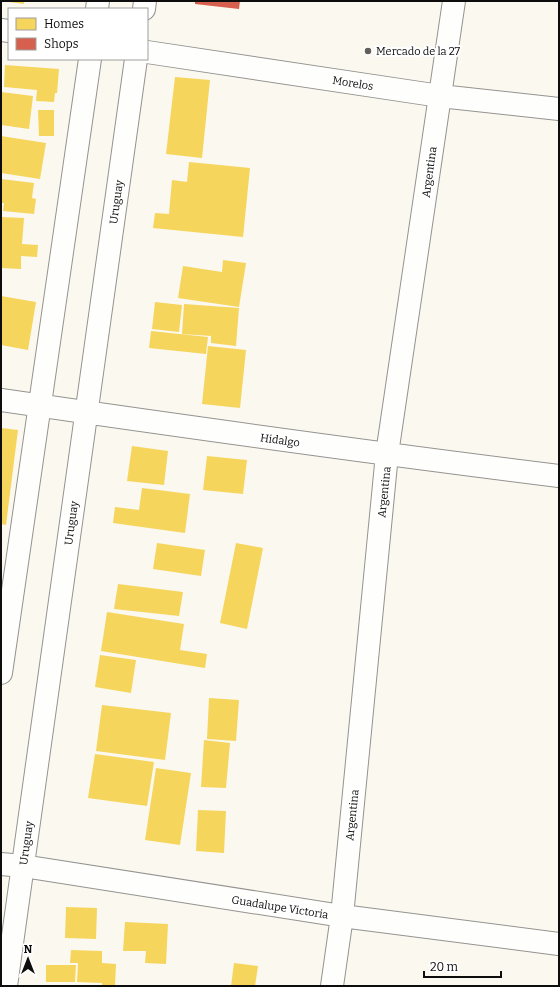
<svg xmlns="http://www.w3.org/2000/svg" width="560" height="987" font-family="Bitter,serif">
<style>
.homes{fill:#f6d55c}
.shops{fill:#d6604d}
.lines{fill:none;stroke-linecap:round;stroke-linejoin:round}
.minor-casing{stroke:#94938f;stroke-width:24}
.minor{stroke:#fefefd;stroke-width:22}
.poi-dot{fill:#605f5c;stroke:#fff;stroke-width:1.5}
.labels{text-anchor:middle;stroke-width:4;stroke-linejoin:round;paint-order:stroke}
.poi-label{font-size:11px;fill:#0d0d0d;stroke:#fff;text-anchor:start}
.street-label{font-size:11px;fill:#0d0d0d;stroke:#fff}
</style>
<rect width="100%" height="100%" fill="#fbf8f0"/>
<path class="homes" d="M9,1H24V4L9,2Z
M5,65L59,69L57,93H55L54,102L36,101L37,90L4,87Z
M175,77L210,80L202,158L166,154Z
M1,92L33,96L29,129L1,125Z
M38,110H54V136H39Z
M1,136L46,143L40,179L1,173Z
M189,162L250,168L243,237L153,228L155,213L169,214L172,180L187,182Z
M1,179L34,183L32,198L36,199L34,214L3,211L4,203H1Z
M1,217L24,218L22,244L38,245L37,257L21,256V269L1,268Z
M223,260L246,263L239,307L178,298L183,266L222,272Z
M1,296L36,302L28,350L1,345Z
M155,302L182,305L179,332L152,329Z
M184,304L239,308L236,346L211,343V336L182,334Z
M151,331L208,337L206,354L149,348Z
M208,346L246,350L240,408L202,404Z
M1,428L18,430L6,525L1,524Z
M132,446L168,451L164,485L127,481Z
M207,456L247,460L243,494L203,490Z
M142,488L190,494L185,533L113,523L115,507L139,510Z
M157,543L205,550L201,576L153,569Z
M236,543L263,548L247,629L220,623Z
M118,584L183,592L179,616L114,609Z
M107,612L184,624L180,650L207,654L205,668L101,651Z
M100,655L136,660L131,693L95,687Z
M209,698L239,700L236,741L207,739Z
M102,705L171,713L165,760L96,751Z
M204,740L230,743L226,788L201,787Z
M95,754L154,762L147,806L88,798Z
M156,768L191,773L180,845L145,840Z
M198,810L226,811L224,853L196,851Z
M66,907L97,908L96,939L65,938Z
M125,922L168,924L166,964L145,963L146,951H123Z
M71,950L102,951V963L116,964L115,986H102V983L77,982L78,963H70Z
M234,963L258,966L255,986H231Z
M46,965H76L75,982H46Z"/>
<path class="shops" d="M195,1H240L239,9L195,4Z"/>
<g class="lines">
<defs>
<path id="minor" d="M97,9L98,1
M144,9L145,1
M1,30L9,31
M147,52L440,96L559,109
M1,400C187,427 373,453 559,476
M1,673L90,59
M1,864L23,866L342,916L559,944
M6,986L136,59
M332,986L342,916L387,454L454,1"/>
</defs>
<use href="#minor" class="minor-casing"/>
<use href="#minor" class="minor"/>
</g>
<circle class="poi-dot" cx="368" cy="51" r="4"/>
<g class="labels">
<g class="poi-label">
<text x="376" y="55">Mercado de la 27</text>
</g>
<g class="street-label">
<text transform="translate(353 83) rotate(9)" y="4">Morelos</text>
<text transform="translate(429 172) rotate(-82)" y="4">Argentina</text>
<text transform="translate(116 202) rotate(-82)" y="4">Uruguay</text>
<text transform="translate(280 440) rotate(8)" y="4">Hidalgo</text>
<text transform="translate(384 492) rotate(-84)" y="4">Argentina</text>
<text transform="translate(71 523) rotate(-82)" y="4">Uruguay</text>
<text transform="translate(352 815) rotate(-84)" y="4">Argentina</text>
<text transform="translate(26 843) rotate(-82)" y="4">Uruguay</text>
<text transform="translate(280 907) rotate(9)" y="4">Guadalupe Victoria</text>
</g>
</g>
<rect width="560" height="987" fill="none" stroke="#0d0d0d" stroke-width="4"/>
<rect x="8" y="8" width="140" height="52" fill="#ffffff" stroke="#9e9e9e"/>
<rect x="16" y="18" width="20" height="12" fill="#f6d55c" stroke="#9e9e9e"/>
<text x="44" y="28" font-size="12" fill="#0d0d0d">Homes</text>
<rect x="16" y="38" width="20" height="12" fill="#d6604d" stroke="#9e9e9e"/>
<text x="44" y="48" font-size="12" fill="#0d0d0d">Shops</text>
<g transform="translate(28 959)" stroke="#ffffff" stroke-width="3" paint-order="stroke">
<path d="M0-3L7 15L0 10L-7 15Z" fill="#0d0d0d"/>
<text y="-6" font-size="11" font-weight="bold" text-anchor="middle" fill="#0d0d0d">N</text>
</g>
<path d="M424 971v6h77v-6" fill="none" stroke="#0d0d0d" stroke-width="2"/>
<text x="430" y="971" font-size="12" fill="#0d0d0d" stroke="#ffffff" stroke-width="3" paint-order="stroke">20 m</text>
</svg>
